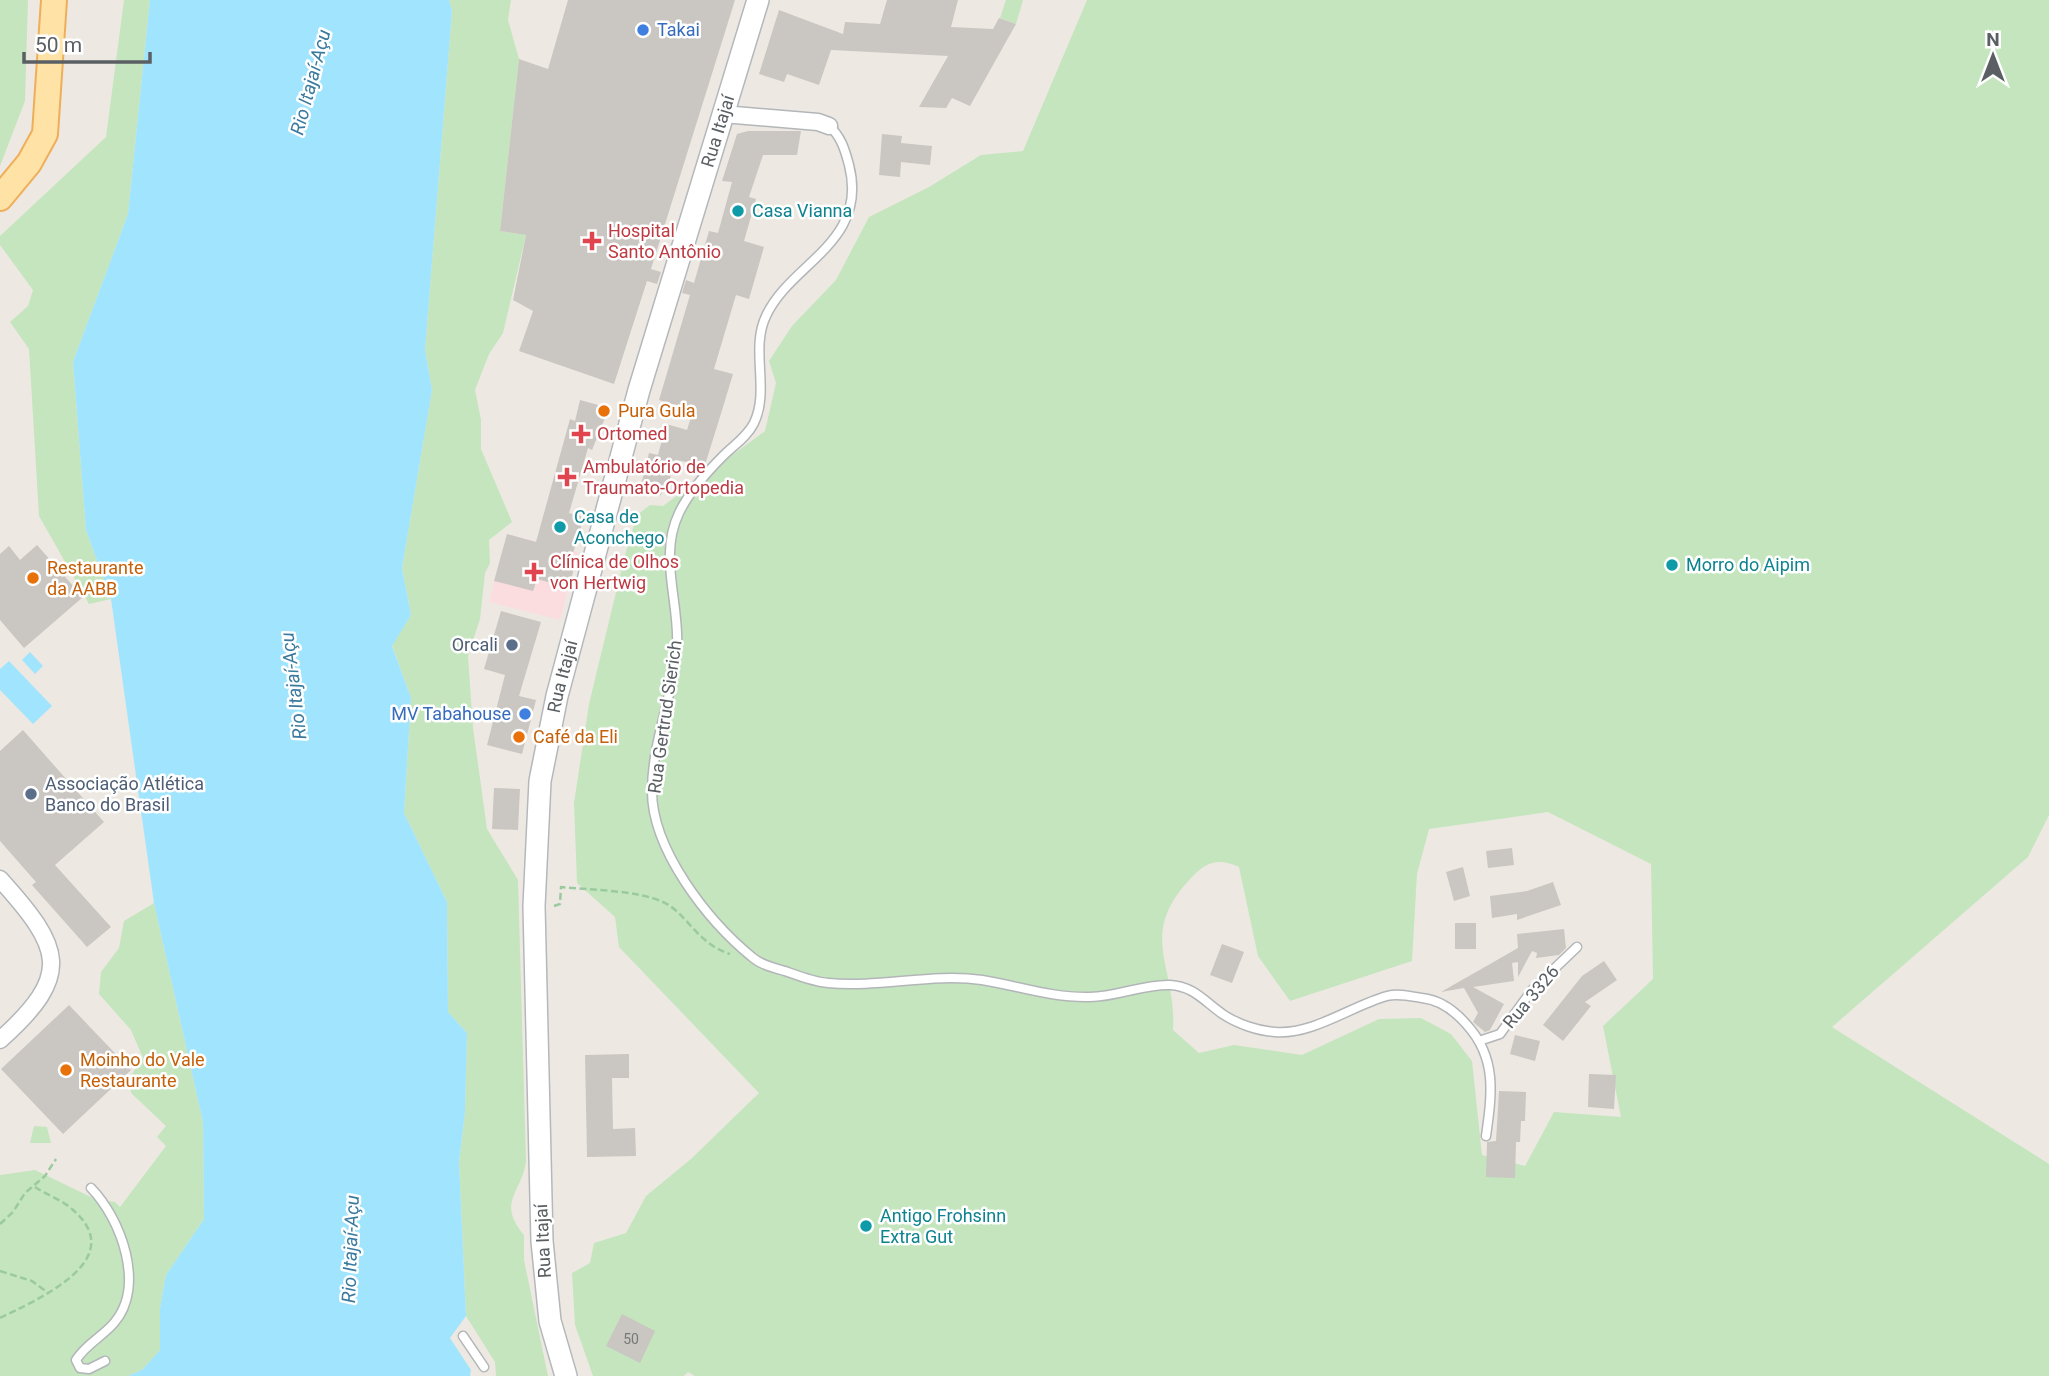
<svg xmlns="http://www.w3.org/2000/svg" width="2049" height="1376" font-family="Roboto,sans-serif">
<style>
.medical{fill:#fbdddf}
.green{fill:#c4e5be;fill-rule:evenodd}
.water{fill:#a1e4fe}
.building{fill:#cac6c1}
.lines{fill:none;stroke-linecap:round;stroke-linejoin:round}
.service-casing{stroke:#b3b6b9;stroke-width:11}
.minor-casing{stroke:#b3b6b9;stroke-width:19}
.secondary-casing{stroke:#b4b8bc;stroke-width:24}
.primary-casing{stroke:#efae59;stroke-width:28}
.path{stroke:#9bcaa0;stroke-width:2.5;stroke-dasharray:7 3.5;stroke-linecap:butt}
.service{stroke:#fff;stroke-width:8}
.minor{stroke:#fff;stroke-width:16}
.secondary{stroke:#fff;stroke-width:21}
.primary{stroke:#fee2a6;stroke-width:24}
.shop-dot{fill:#3f7fe0;stroke:#fff;stroke-width:2.5}
.culture-dot{fill:#0f9aa8;stroke:#fff;stroke-width:2.5}
.health-dot{fill:#e0444e;stroke:#fff;stroke-width:2.5}
.food-dot{fill:#e8710a;stroke:#fff;stroke-width:2.5}
.service-dot{fill:#5c6f8a;stroke:#fff;stroke-width:2.5}
.labels{text-anchor:middle;stroke-width:5;stroke-linejoin:round;paint-order:stroke}
.number-label{font-size:14px;fill:#76797a}
.shop-label{font-size:18px;fill:#366cbe;stroke:#fff;text-anchor:start}
.street-label{font-size:18px;fill:#5a5f63;stroke:#fff}
.culture-label{font-size:18px;fill:#0d838f;stroke:#fff;text-anchor:start}
.health-label{font-size:18px;fill:#be3a42;stroke:#fff;text-anchor:start}
.food-label{font-size:18px;fill:#c56008;stroke:#fff;text-anchor:start}
.service-label{font-size:18px;fill:#4e5e75;stroke:#fff;text-anchor:end}
.water-label{font-size:19px;font-style:italic;fill:#3a7a9e;stroke:#fff}
</style>
<rect width="100%" height="100%" fill="#ede9e2"/>
<path class="medical" d="M507,534L578,552L560,620L489,602Z"/>
<path class="green" d="M0,0H28L25,101L0,166Z
M124,0H150L128,214L73,362L86,530L111,599L89,604L39,516L29,349L10,322L28,306L33,290L0,245V236L106,137Z
M449,0H511L508,20L519,59L500,231L526,235L503,333L489,354L475,390L481,420V449L512,522L489,540L490,563L485,573L480,619L468,656L473,728L487,829L518,880L526,1161C522,1193 496,1202 524,1235V1260L548,1376H496L495,1362L466,1316L459,1162L465,1112L467,1033L448,1012L447,902L404,813L411,698L392,645L411,615L402,568L432,390L425,350L452,11Z
M1006,0H1023L1016,24L1000,18Z
M1087,0H2049V815L2028,857L1832,1027L2049,1164V1376H695L688,1372L684,1376H593L575,1325L572,1273L590,1263L594,1243L626,1233L646,1196L691,1159L759,1093L619,947L615,917L577,883L574,803L589,704L625,555L637,515L650,505L663,506L765,431L776,383L769,361L792,326L836,280L869,217L929,187L981,155L1023,151ZM1548,812L1651,864L1653,979L1603,1026L1621,1117L1554,1112L1525,1166L1482,1155L1472,1061L1451,1034L1421,1018L1379,1019L1302,1055L1234,1045L1199,1053L1173,1030C1177,965 1136,935 1192,877C1207,861 1219,858 1239,867L1258,956L1290,1001L1412,961L1417,874L1429,829Z
M154,903L203,1122L204,1219L166,1275L160,1308V1350L142,1370L128,1376H0V1175L35,1170L95,1199L115,1202L120,1207L166,1146L157,1137L166,1126L131,1093L129,1078L143,1058L131,1030L99,994L101,972L119,948L124,921Z
M34,1126L47,1127L51,1143H30Z"/>
<path class="water" d="M150,0H449L452,11L425,350L432,390L402,568L411,615L392,646L411,698L404,813L447,902L448,1012L467,1033L465,1112L459,1162L466,1316L450,1338L471,1370L470,1376H128L142,1370L160,1350V1308L166,1275L204,1219L203,1122L154,903L111,599L86,530L73,362L128,214Z
M30,652L43,666L35,674L22,660Z
M9,661L52,706L33,724L0,690V669Z"/>
<path class="building" d="M568,0H735L651,269L661,272L657,284L647,281L614,384L519,351L533,311L513,300L526,235L500,231L519,59L548,69Z
M887,0H958L951,27L993,29L999,18L1016,24L970,106L952,98L946,108L919,107L948,56L831,50L819,85L787,74L784,82L759,74L779,10L843,34L845,22L880,24Z
M748,131H801L797,155H763L749,197L756,199L744,241L764,247L749,299L736,295L714,369L733,374L723,407L705,465L675,460L669,483L664,482L661,495L640,489L649,453L658,455L666,424L687,430L693,411L659,400L690,295L682,293L686,280L694,283L709,231L718,233L732,182L722,181L737,134Z
M882,134L902,136L901,143L932,146L930,165L901,162L900,177L879,175Z
M580,400L609,408L592,450L588,448L569,513L584,517L570,563L575,564L569,588L537,579L533,591L494,581L507,534L536,542L570,419L575,421Z
M37,545L83,597L24,648L0,620V554L9,546L20,560Z
M501,611L541,622L519,696L536,700L522,754L487,745L505,675L484,669Z
M23,730L104,822L55,865L111,927L87,947L32,885L36,882L0,841V751Z
M494,788L520,789L518,830L492,829Z
M1512,848L1514,865L1488,868L1486,851Z
M1463,867L1470,896L1454,901L1446,872Z
M1553,882L1561,905L1517,920V914L1492,918L1490,896L1527,891Z
M1455,923H1476V949H1455Z
M1564,929L1566,948L1559,955L1536,958L1537,953L1532,951L1518,977V962L1512,963L1514,981L1473,987L1504,1004L1490,1030L1485,1032L1473,1022L1478,1013L1464,988L1441,992L1518,948L1517,934Z
M1222,944L1244,952L1232,983L1210,975Z
M1604,961L1617,980L1585,1002L1591,1006L1563,1041L1543,1025L1582,976Z
M69,1005L131,1070L63,1134L1,1069Z
M1515,1035L1540,1041L1535,1061L1510,1054Z
M629,1054V1078H612L613,1129L635,1128L636,1156L587,1157L585,1055Z
M1589,1074L1616,1075L1614,1109L1588,1107Z
M1499,1091L1526,1092L1525,1121H1521L1520,1142H1516L1515,1178L1486,1177L1487,1142L1496,1141Z
M622,1314L655,1331L640,1363L606,1346Z"/>
<g class="lines">
<defs>
<path id="service" d="M829,126C841,136 845,150 849,165C869,243 790,263 766,316C750,349 770,390 754,423C747,437 734,445 723,456C707,472 689,492 679,513C658,557 680,603 677,648C673,696 652,742 652,791C652,850 708,921 752,957C761,965 774,968 785,971C799,976 814,982 828,983C880,988 931,973 982,980C1019,986 1052,998 1090,997C1117,997 1143,984 1170,985C1194,986 1206,1003 1224,1015C1238,1024 1258,1031 1275,1032C1313,1035 1351,1006 1387,996C1398,993 1410,996 1422,998C1441,1000 1455,1011 1467,1025C1497,1058 1492,1094 1486,1136
M1482,1040L1500,1034L1532,990L1577,947
M91,1188C121,1219 146,1286 114,1323C102,1337 86,1344 76,1360L80,1368L89,1369L105,1361
M463,1336L484,1367"/>
<path id="minor" d="M723,114L818,122L829,126
M0,879C62,948 74,974 0,1040"/>
<g id="secondary">
<path id="s1" d="M566,1376L550,1321L542,1241L534,906L540,781L557,696L639,390L758,0"/>
</g>
<path id="primary" d="M0,198L29,163L45,134L54,0"/>
</defs>
<use href="#service" class="service-casing"/>
<use href="#minor" class="minor-casing"/>
<use href="#secondary" class="secondary-casing"/>
<use href="#primary" class="primary-casing"/>
<path class="path" d="M554,906L560,904L561,887C590,890 637,890 663,902C687,913 696,943 730,954
M0,1224L13,1212L25,1193L45,1176L56,1159
M0,1271L32,1281L47,1292
M0,1318C36,1300 132,1260 72,1209C62,1200 47,1195 35,1187"/>
<use href="#service" class="service"/>
<use href="#minor" class="minor"/>
<use href="#secondary" class="secondary"/>
<use href="#primary" class="primary"/>
</g>
<g class="shop-dot">
<circle cx="643" cy="30" r="7"/>
<circle cx="525" cy="714" r="7"/>
</g>
<g class="culture-dot">
<circle cx="738" cy="211" r="7"/>
<circle cx="560" cy="527" r="7"/>
<circle cx="1672" cy="565" r="7"/>
<circle cx="866" cy="1226" r="7"/>
</g>
<g class="health-dot">
<path d="M588.5 230.5h7v7h7v7h-7v7h-7v-7h-7v-7h7z"/>
<path d="M577.5 423.5h7v7h7v7h-7v7h-7v-7h-7v-7h7z"/>
<path d="M563.5 466.5h7v7h7v7h-7v7h-7v-7h-7v-7h7z"/>
<path d="M530.5 561.5h7v7h7v7h-7v7h-7v-7h-7v-7h7z"/>
</g>
<g class="food-dot">
<circle cx="604" cy="411" r="7"/>
<circle cx="33" cy="578" r="7"/>
<circle cx="519" cy="737" r="7"/>
<circle cx="66" cy="1070" r="7"/>
</g>
<g class="service-dot">
<circle cx="512" cy="645" r="7"/>
<circle cx="31" cy="794" r="7"/>
</g>
<g class="labels">
<g class="number-label">
<text x="631" y="1344">50</text>
</g>
<g class="shop-label">
<text x="657" y="36">Takai</text>
<text x="511" y="720" text-anchor="end">MV Tabahouse</text>
</g>
<g class="street-label">
<text dy="6" stroke="none"><textPath href="#s1" startOffset="1272">Rua Itajaí</textPath></text>
<text dy="6" stroke="none"><textPath href="#s1" startOffset="705">Rua Itajaí</textPath></text>
<text transform="translate(665 717) rotate(-82)" y="6">Rua Gertrud Sierich</text>
<text transform="translate(1531 997) rotate(-50)" y="6">Rua 3326</text>
<text transform="translate(543 1241) rotate(-93)" y="6">Rua Itajaí</text>
</g>
<g class="culture-label">
<text x="752" y="217">Casa Vianna</text>
<text x="574" y="523">Casa de<tspan x="574" dy="21">Aconchego</tspan></text>
<text x="1686" y="571">Morro do Aipim</text>
<text x="880" y="1222">Antigo Frohsinn<tspan x="880" dy="21">Extra Gut</tspan></text>
</g>
<g class="health-label">
<text x="608" y="237">Hospital<tspan x="608" dy="21">Santo Antônio</tspan></text>
<text x="597" y="440">Ortomed</text>
<text x="583" y="473">Ambulatório de<tspan x="583" dy="21">Traumato-Ortopedia</tspan></text>
<text x="550" y="568">Clínica de Olhos<tspan x="550" dy="21">von Hertwig</tspan></text>
</g>
<g class="food-label">
<text x="618" y="417">Pura Gula</text>
<text x="47" y="574">Restaurante<tspan x="47" dy="21">da AABB</tspan></text>
<text x="533" y="743">Café da Eli</text>
<text x="80" y="1066">Moinho do Vale<tspan x="80" dy="21">Restaurante</tspan></text>
</g>
<g class="service-label">
<text x="498" y="651">Orcali</text>
<text x="45" y="790" text-anchor="start">Associação Atlética<tspan x="45" dy="21">Banco do Brasil</tspan></text>
</g>
<g class="water-label">
<text transform="translate(310 82) rotate(-75)" y="7">Rio Itajaí-Açu</text>
<text transform="translate(293 686) rotate(-97)" y="7">Rio Itajaí-Açu</text>
<text transform="translate(350 1249) rotate(-88)" y="7">Rio Itajaí-Açu</text>
</g>
</g>
<g transform="translate(1993 56)" stroke="#ffffff" stroke-width="5" paint-order="stroke">
<path d="M0-5L12 26L0 18L-12 26Z" fill="#5a5f63"/>
<text y="-10" font-size="19" font-weight="bold" text-anchor="middle" fill="#5a5f63">N</text>
</g>
<path d="M24 52v10h126v-10" fill="none" stroke="#5a5f63" stroke-width="3.5"/>
<text x="35" y="52" font-size="21" fill="#5a5f63" stroke="#ffffff" stroke-width="5" paint-order="stroke">50 m</text>
</svg>
